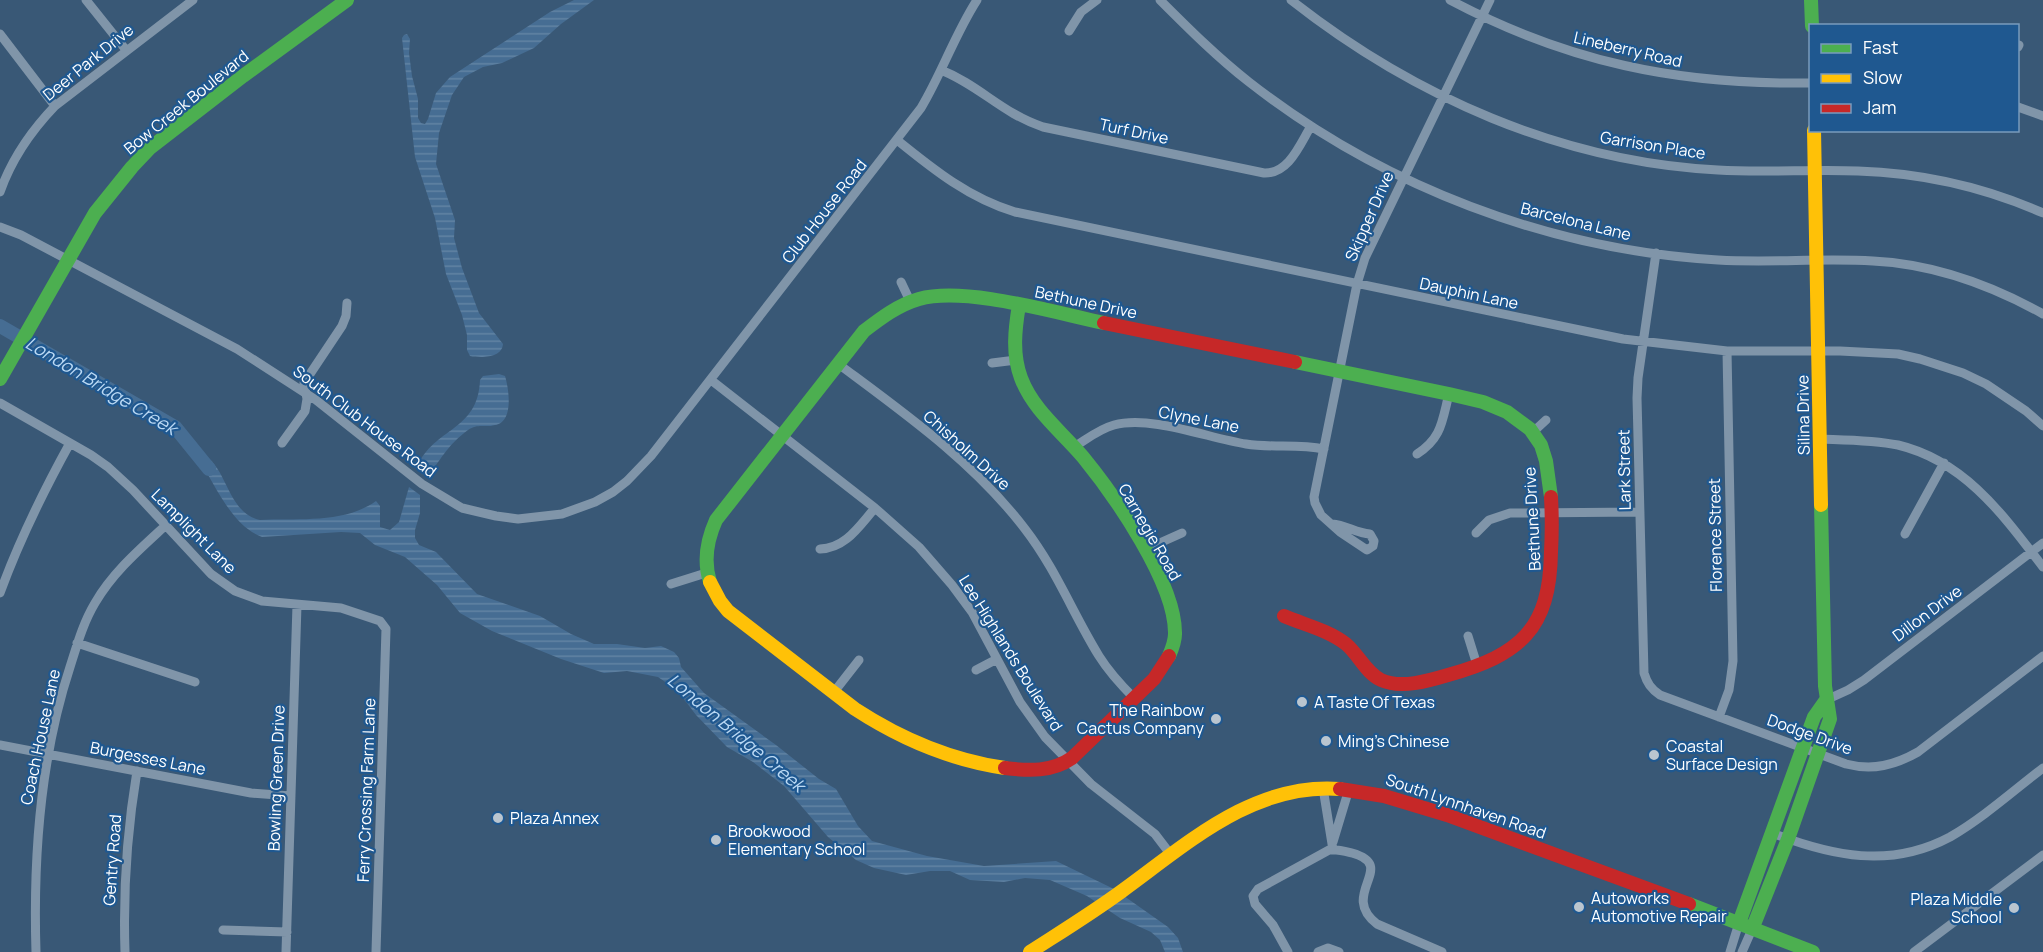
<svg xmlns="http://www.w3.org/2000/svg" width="2043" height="952" font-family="Manrope,sans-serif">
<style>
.water{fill:url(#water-rules)}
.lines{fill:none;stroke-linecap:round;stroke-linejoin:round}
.river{stroke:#466d93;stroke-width:14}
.street{stroke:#8095a9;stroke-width:9}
.fast{stroke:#4caf50;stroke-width:14}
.slow{stroke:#ffc107;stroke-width:14}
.jam{stroke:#c62828;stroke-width:14}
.poi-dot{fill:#bac5cf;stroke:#1f5890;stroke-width:2}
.labels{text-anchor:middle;stroke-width:4.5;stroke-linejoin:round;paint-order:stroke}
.street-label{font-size:16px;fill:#fff;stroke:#1f5890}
.poi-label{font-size:16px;fill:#fff;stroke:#1f5890;text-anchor:start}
.water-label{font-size:18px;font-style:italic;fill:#bbd9f4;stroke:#1f5890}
</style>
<defs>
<pattern id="water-rules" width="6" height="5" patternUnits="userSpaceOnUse" patternTransform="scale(1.5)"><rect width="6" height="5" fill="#466d93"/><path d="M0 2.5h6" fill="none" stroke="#6283a3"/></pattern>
</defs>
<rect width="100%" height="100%" fill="#395876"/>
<path class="water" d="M574,0H594L561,24L534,48L502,63L483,67L464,77L452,95L439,133L436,164L455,220L454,238L462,268L479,313L503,344C502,358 482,358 470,356L467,350V335L462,315L446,274L435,218L415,157L402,38L404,35L407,34L410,39L409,53L412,76L418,99V118L421,123L425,124L428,119L436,93L450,77L550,12Z
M499,374L505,376C509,389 514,422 495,425C485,428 478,423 468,430C448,445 443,456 429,475L422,474L417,467C434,427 478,432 480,380L483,376Z
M198,453C227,459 225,513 260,520C298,518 344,524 376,501L380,506V527L390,530L399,522L409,487L420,495V513L415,530V538L419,545L436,552L477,594L540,616L571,634L594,644H617L645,648L661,646L674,652L679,658L681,667L704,693L776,745L819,779L836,789L858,826L872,841L927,856L984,866L1056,861L1114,889L1168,927L1178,938L1183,952H1165L1160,940L1151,932L1120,918L1087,896L1050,880L1025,878L1004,882L970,880L950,871H930L906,875L874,868L856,860L828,837L784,786L753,762L727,747L696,715L677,690L658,677L627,671L604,673L561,659L492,631L460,613L437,585L405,557L375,545L360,533L341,532L262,537C232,526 215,485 199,459Z"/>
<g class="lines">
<path class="river" d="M0,326L175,427L209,469"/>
<path class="street" d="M86,0L126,50
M1160,0C1188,28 1217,57 1249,82C1382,186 1549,250 1718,260C1770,263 1822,258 1873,261C1933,264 1991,285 2043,314
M1291,0C1413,96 1561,162 1718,170C1765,173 1812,169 1858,171C1922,173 1984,187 2043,213
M1450,0C1567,62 1678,85 1810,83
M1069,31L1081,12L1097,0
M0,34L55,106
M2018,47L2019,45
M941,70C979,85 1003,114 1043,127L1264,173C1289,174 1300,144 1311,126
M2018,107L2043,116
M897,140C934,170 969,198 1015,212L1623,339L1727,351H1840L1898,354L1920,359L1963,373L1986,384L2026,411L2043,426
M0,192C12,158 30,132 55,106L193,0
M0,227L21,235L237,349L316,400L422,484L462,508L496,516L518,519L562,514L595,502L613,492L627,481L651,456L921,108C942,73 955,34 977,0
M1656,253L1638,378L1637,398L1644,673C1647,683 1651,689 1660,695L1846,764C1873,771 1895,765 1918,752L2043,656
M901,282L910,301
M837,363C904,413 974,462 1025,529C1056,569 1073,614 1099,656C1109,672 1121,685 1134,698
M992,363L1016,360
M711,380L875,508L919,547L952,585L972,612L1020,702L1045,737L1091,784L1155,834L1171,855
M0,403L91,455L108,467L133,490L211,574L235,591L262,601L341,608L380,621L386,629L376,952
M1533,432L1546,420
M1820,439C1847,440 1873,440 1898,445C1965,461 2004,516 2043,567
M282,443L305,411L307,399L304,383L342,326L346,316L347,303
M1074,447C1087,439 1099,429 1114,425C1151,415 1208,438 1246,444C1272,448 1298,444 1324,449
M1417,454C1442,438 1442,421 1449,394
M1332,524C1346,525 1356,533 1370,534L1374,541L1373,546L1367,550L1340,532L1321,515L1315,503L1314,497L1357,284L1365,258L1490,0
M1476,533L1489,520L1510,513L1640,512
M1905,534L1944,463
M820,549C846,548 859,526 875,508
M1144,550L1182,533
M671,584L706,573
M0,593C19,541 43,492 70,443
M1468,636L1477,665
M77,643L195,682
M976,670L997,659
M834,692L859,660
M1826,700L1848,690L1864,680L2043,543
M1719,717L1729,690L1733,661L1727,351
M0,745L251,793L291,796
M1323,788L1333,850
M1772,833C1832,856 1890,869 1950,837C1983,818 2013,791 2043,768
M1333,842L1349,789
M223,930L287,932
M36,952C33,856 40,758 70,667C77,645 83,623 95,603C113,572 140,549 166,525
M125,952C123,891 127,831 137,771
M286,952L297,605
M1288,952L1273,925L1255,904L1253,896L1258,889L1329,850C1337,849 1344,851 1352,853C1399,866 1338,894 1377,924L1442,952
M1318,952L1328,948L1339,952
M1730,952L1739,923
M1742,952L1753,927
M1914,952L2043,855"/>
<path class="fast" d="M1811,0L1812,26
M1019,305C1015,329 1012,354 1021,378C1033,410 1061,431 1083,457C1114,495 1176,583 1175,634C1175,641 1172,649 1169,656
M1295,362L1449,394L1483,402L1507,412L1530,429L1541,445L1546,461L1551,497
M0,379L95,213L132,167L150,148L243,76L347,0
M710,582C703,560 707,540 716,520L864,331C881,318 898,305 919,299C965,286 1056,313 1104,323
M1689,904L1813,952
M1739,923L1814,717L1826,700
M1753,927L1788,839L1830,719L1825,686L1821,505"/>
<path class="slow" d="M1814,130L1821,505
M710,582L720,601L728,611L855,709C901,739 950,760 1005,768
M1030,952C1061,932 1092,913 1122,891C1187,844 1254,782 1340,789"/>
<path class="jam" d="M1104,323L1295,362
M1284,616C1305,625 1328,630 1346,644C1359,655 1366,673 1381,680C1401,689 1428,681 1448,675C1520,655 1550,629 1551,552C1552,534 1552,515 1551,497
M1005,768C1029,771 1052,772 1072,758L1154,679L1169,656
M1340,789L1384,796L1447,815L1689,904"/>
</g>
<g class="poi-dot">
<circle cx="1302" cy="702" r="6"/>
<circle cx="1216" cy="719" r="6"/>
<circle cx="1326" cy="741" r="6"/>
<circle cx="1654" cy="755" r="6"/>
<circle cx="498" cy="818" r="6"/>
<circle cx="716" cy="840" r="6"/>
<circle cx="1579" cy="907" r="6"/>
<circle cx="2014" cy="908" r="6"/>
</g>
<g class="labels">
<g class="street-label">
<text transform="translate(1628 49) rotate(13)" y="6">Lineberry Road</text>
<text transform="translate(88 62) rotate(-39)" y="6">Deer Park Drive</text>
<text transform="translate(186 102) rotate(-39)" y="6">Bow Creek Boulevard</text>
<text transform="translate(1134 131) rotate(12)" y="6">Turf Drive</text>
<text transform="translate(1653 145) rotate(9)" y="6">Garrison Place</text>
<text transform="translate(824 211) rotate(-52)" y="6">Club House Road</text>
<text transform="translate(1369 216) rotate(-66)" y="6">Skipper Drive</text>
<text transform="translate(1576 221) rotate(14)" y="6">Barcelona Lane</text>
<text transform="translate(1469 293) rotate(12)" y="6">Dauphin Lane</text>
<text transform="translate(1086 302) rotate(12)" y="6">Bethune Drive</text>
<text transform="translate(1803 415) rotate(-91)" y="6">Silina Drive</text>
<text transform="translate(1199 419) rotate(11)" y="6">Clyne Lane</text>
<text transform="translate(365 421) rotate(37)" y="6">South Club House Road</text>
<text transform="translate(967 450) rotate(42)" y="6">Chisholm Drive</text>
<text transform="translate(1624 470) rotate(-91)" y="6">Lark Street</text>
<text transform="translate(1532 519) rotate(-93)" y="6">Bethune Drive</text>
<text transform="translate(194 531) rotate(45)" y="6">Lamplight Lane</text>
<text transform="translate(1150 532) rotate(60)" y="6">Carnegie Road</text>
<text transform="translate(1715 535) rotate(-91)" y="6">Florence Street</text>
<text transform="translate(1927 613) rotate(-37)" y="6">Dillon Drive</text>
<text transform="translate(1011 653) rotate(58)" y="6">Lee Highlands Boulevard</text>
<text transform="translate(1810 734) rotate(20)" y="6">Dodge Drive</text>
<text transform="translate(40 737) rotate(-78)" y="6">Coach House Lane</text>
<text transform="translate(148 758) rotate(11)" y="6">Burgesses Lane</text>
<text transform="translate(276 778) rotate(-88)" y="6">Bowling Green Drive</text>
<text transform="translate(366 790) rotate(-88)" y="6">Ferry Crossing Farm Lane</text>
<text transform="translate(1466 806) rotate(19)" y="6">South Lynnhaven Road</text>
<text transform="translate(112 860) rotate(-86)" y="6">Gentry Road</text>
</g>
<g class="poi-label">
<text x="1314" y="708">A Taste Of Texas</text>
<text x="1204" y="716" text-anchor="end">The Rainbow<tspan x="1204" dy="18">Cactus Company</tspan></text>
<text x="1338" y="747">Ming's Chinese</text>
<text x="1666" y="752">Coastal<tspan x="1666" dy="18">Surface Design</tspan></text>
<text x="510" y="824">Plaza Annex</text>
<text x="728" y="837">Brookwood<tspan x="728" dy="18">Elementary School</tspan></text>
<text x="1591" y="904">Autoworks<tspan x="1591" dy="18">Automotive Repair</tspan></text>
<text x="2002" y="905" text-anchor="end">Plaza Middle<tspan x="2002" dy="18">School</tspan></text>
</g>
<g class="water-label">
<text transform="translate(101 386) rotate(31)" y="6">London Bridge Creek</text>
<text transform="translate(736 733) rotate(40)" y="6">London Bridge Creek</text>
</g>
</g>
<rect x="1809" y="24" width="210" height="108" fill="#1f5890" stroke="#799bbc" stroke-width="1.5"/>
<rect x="1821" y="44" width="30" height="9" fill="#4caf50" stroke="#799bbc" stroke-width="1.5"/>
<text x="1863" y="54" font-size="18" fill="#ffffff">Fast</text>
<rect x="1821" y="74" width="30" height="9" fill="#ffc107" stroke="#799bbc" stroke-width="1.5"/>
<text x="1863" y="84" font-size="18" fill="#ffffff">Slow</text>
<rect x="1821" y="104" width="30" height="9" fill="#c62828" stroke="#799bbc" stroke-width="1.5"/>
<text x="1863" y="114" font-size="18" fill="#ffffff">Jam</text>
</svg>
